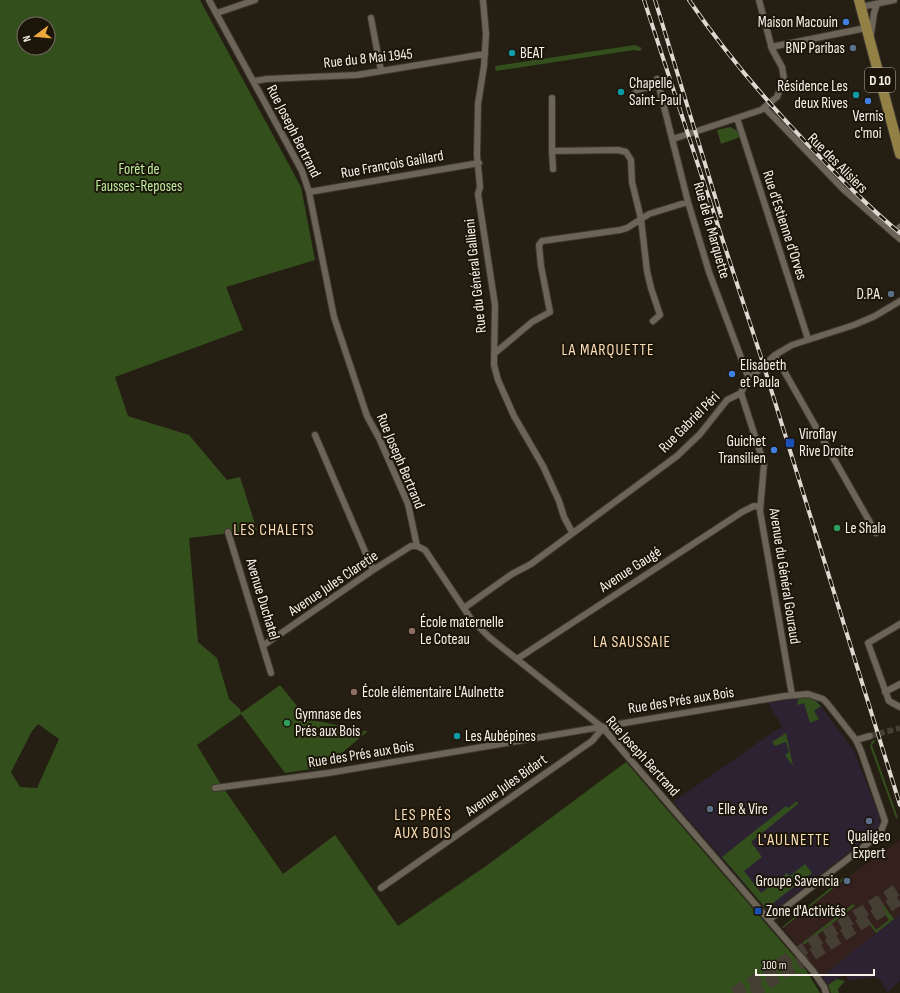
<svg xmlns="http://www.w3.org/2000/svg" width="900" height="993" font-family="'Sofia Sans Condensed',sans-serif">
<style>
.commercial{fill:#2c2231}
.industrial{fill:#34211e}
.green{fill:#334f1c;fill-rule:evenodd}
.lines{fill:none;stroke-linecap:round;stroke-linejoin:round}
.street-tunnel{stroke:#443e33;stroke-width:6;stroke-dasharray:6 3;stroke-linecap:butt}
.highway-tunnel{stroke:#443e33;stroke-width:12;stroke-dasharray:12 6;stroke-linecap:butt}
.street-casing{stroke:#3d3730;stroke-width:8}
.primary-casing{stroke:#3d3730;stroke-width:12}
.street{stroke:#6c6456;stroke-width:6}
.primary{stroke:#928045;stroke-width:10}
.rail-casing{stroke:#ddd9d1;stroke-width:4}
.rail{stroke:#1c150a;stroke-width:2.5;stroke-dasharray:8;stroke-linecap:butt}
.shop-dot{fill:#3f7fe0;stroke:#1c150a;stroke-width:1.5}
.service-dot{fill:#5c6f8a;stroke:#1c150a;stroke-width:1.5}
.culture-dot{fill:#0f9aa8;stroke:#1c150a;stroke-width:1.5}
.transit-dot{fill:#1a4fb4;stroke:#1c150a;stroke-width:1.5}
.leisure-dot{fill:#2e9e5b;stroke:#1c150a;stroke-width:1.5}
.education-dot{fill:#8d6e63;stroke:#1c150a;stroke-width:1.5}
.labels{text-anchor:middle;stroke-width:4;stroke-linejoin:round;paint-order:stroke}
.shield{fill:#1c150a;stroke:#b5b0a8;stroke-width:1}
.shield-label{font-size:14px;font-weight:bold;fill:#f7f3eb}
.poi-label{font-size:15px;fill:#f7f3eb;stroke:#1c150a;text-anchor:start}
.street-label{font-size:15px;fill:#f7f3eb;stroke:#1c150a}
.park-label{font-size:15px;fill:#bdee9b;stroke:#1c150a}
.neighbourhood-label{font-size:16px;letter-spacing:1px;fill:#fbddb6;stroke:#1c150a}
</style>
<rect width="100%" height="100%" fill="#251e13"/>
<path class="commercial" d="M801,697L816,700L821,706L854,751L879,816L880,826L875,832L772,912H769L673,802L782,726L768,703Z
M900,914V980L888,993L879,979L875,977L850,981L844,974L828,985L822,976Z"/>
<path class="industrial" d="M900,840V914L822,976L783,928L845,879Z"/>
<path class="green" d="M0,0H200L301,187L315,260L226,287L243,330L115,377L128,416L189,435L227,480L240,477L257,530L189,538L198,642L217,658L229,699L240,709L241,713L280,685L298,707L296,716L358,730V734H362L363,731H368L325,767L285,773L241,714L197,745L220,783L283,874L335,835L398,926L486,866L626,762L806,970L820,993H0ZM24,24H48V48H24ZM38,724L59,739L37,788L20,787L11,772L32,731Z
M635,45L642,48L640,51L634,50L496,71L495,66Z
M730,127L738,131L740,137L721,144L717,130Z
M801,697C810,697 815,700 821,706L814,711L819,719L810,723L804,703L797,705L798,700Z
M786,733L793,766L785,755L789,752L786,742L775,746L772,742Z
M876,740L872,745L898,818H896L870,746L872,741Z
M797,801L798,804L751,842L762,857L744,871L761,893L787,873L790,876L805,864L812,873L773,903L776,908L769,912L722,857L786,806L788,808Z
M844,877L845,879L783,928L782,927Z
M880,900L894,919L876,933L860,912L862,911L876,930L889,920L876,903Z
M853,904L855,906L805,944L802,943Z
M837,979L845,981L838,989L839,993H831L828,985Z"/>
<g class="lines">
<path class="street-tunnel" d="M870,736L900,728"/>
<path class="highway-tunnel" d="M734,993L900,888
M752,993L900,899"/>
<defs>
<path id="street" d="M209,0L302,171L309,192L334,317L367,416L379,438L408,504L417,546
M483,0L486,34L484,66L478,104L477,155L480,187L478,194L495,305L494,365L498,380L514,416L543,466L559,501L564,517L572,532
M861,7L894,0
M217,13L255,0
M371,18L381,71
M871,34L874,13L877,4
M771,47L866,28
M657,79L688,202L709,272L749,379
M254,81L267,79L357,75L485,54
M636,90L659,85
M552,98V151L618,150L626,152L631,160L632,182L641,219L647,271L651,288L660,315L653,321
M765,108L843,189L900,239
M737,118L808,339
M673,139L761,110L777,97L784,79L782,67L772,49L759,0
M552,151L553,169
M309,192L479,163
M894,234L900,227
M495,353L532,322L550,312L541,266L539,245L542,241L620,230L627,228L649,214L688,202
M775,355L876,533
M741,393L764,464L760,511L792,695
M315,435L373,570
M228,532L271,673
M464,608L512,574L531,564L677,456L700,434L727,400L741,393L746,382L775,355L792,345L854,325L875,316L900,301
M900,624L868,643L889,701L900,707
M264,645L373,570L411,546H417L425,550L471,619L489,637L603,728L813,971L824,987L826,993
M517,659L742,512L754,506L759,507
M885,692L900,684
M856,740L870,736
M215,788L328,773L785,696L808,694L823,699L827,703L856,740L861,751L885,821L880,834L769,920
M381,888L592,741L603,728"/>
<path id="primary" d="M859,0L900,154"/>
</defs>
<use href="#street" class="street-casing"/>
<use href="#primary" class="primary-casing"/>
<use href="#street" class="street"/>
<use href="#primary" class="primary"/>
<defs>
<path id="rail" d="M644,0L761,357L900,805
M655,0L721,216
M689,0C728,57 773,109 821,158C846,184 872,210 900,233"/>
</defs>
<use href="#rail" class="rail-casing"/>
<use href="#rail" class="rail"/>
</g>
<g class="shop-dot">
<circle cx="846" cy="22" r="4"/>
<circle cx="868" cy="101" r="4"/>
<circle cx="732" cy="374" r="4"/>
<circle cx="774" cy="450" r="4"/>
</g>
<g class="service-dot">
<circle cx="853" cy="48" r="4"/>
<circle cx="891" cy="294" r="4"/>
<circle cx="710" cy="809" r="4"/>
<circle cx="869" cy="821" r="4"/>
<circle cx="847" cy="881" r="4"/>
</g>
<g class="culture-dot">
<circle cx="512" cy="53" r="4"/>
<circle cx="621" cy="92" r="4"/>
<circle cx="856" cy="95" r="4"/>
<circle cx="457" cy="736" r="4"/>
</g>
<g class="transit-dot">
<rect x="785" y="438" width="10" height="10" rx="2"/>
<rect x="754" y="907" width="8" height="8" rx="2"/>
</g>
<g class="leisure-dot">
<circle cx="837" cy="528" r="4"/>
<circle cx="287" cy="723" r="4"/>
</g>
<g class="education-dot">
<circle cx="412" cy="631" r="4"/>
<circle cx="354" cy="692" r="4"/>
</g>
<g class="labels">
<rect class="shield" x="865" y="68" width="30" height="24" rx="3"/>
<g class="shield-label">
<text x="880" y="85">D 10</text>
</g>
<g class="poi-label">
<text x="838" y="27" text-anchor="end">Maison Macouin</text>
<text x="845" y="53" text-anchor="end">BNP Paribas</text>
<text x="520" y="58">BEAT</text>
<text x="629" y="88">Chapelle<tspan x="629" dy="17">Saint-Paul</tspan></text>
<text x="848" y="91" text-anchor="end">Résidence Les<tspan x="848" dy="17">deux Rives</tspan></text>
<text x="868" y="121" text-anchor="middle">Vernis<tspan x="868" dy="17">c'moi</tspan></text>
<text x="883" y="299" text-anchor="end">D.P.A.</text>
<text x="740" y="370">Elisabeth<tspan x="740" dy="17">et Paula</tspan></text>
<text x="799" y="439">Viroflay<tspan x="799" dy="17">Rive Droite</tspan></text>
<text x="766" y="446" text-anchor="end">Guichet<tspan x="766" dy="17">Transilien</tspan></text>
<text x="845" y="533">Le Shala</text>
<text x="420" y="627">École maternelle<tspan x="420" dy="17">Le Coteau</tspan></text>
<text x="362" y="697">École élémentaire L'Aulnette</text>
<text x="295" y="719">Gymnase des<tspan x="295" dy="17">Prés aux Bois</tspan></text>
<text x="465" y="741">Les Aubépines</text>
<text x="718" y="814">Elle &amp; Vire</text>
<text x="869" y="841" text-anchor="middle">Qualigeo<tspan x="869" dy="17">Expert</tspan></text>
<text x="839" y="886" text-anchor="end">Groupe Savencia</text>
<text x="766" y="916">Zone d'Activités</text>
</g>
<g class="street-label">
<text transform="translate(368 58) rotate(-6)" y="5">Rue du 8 Mai 1945</text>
<text transform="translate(294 131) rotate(63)" y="5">Rue Joseph Bertrand</text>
<text transform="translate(838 163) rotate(45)" y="5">Rue des Alisiers</text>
<text transform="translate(392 164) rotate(-10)" y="5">Rue François Gaillard</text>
<text transform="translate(785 225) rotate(72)" y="5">Rue d'Estienne d'Orves</text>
<text transform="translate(712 230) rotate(74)" y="5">Rue de la Marquette</text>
<text transform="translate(475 276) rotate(-96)" y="5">Rue du Général Gallieni</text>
<text transform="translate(689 422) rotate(-45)" y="5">Rue Gabriel Péri</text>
<text transform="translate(401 461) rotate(67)" y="5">Rue Joseph Bertrand</text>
<text transform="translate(630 569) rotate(-33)" y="5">Avenue Gaugé</text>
<text transform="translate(785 576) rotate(81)" y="5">Avenue du Général Gouraud</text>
<text transform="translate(333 583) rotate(-34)" y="5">Avenue Jules Claretie</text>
<text transform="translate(263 599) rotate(73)" y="5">Avenue Duchatel</text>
<text transform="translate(681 700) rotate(-9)" y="5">Rue des Prés aux Bois</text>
<text transform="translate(361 754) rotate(-9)" y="5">Rue des Prés aux Bois</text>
<text transform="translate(643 756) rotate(48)" y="5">Rue Joseph Bertrand</text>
<text transform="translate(506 785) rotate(-35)" y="5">Avenue Jules Bidart</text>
</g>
<g class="park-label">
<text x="139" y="174">Forêt de<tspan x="139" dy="17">Fausses-Reposes</tspan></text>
</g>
<g class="neighbourhood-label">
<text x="608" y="355">LA MARQUETTE</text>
<text x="274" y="535">LES CHALETS</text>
<text x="632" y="647">LA SAUSSAIE</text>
<text x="423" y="820">LES PRÉS<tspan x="423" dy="18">AUX BOIS</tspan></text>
<text x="794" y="845">L'AULNETTE</text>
</g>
</g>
<g transform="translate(36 36) rotate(254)"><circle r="19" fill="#1c150a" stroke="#746e64"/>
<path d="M0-3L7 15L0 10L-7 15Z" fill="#eea83c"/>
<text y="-6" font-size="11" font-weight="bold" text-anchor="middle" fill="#f7f3eb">N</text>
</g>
<path d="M756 969v6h118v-6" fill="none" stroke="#f7f3eb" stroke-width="2"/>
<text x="762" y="969" font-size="12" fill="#f7f3eb" stroke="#1c150a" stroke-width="3" paint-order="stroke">100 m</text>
</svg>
